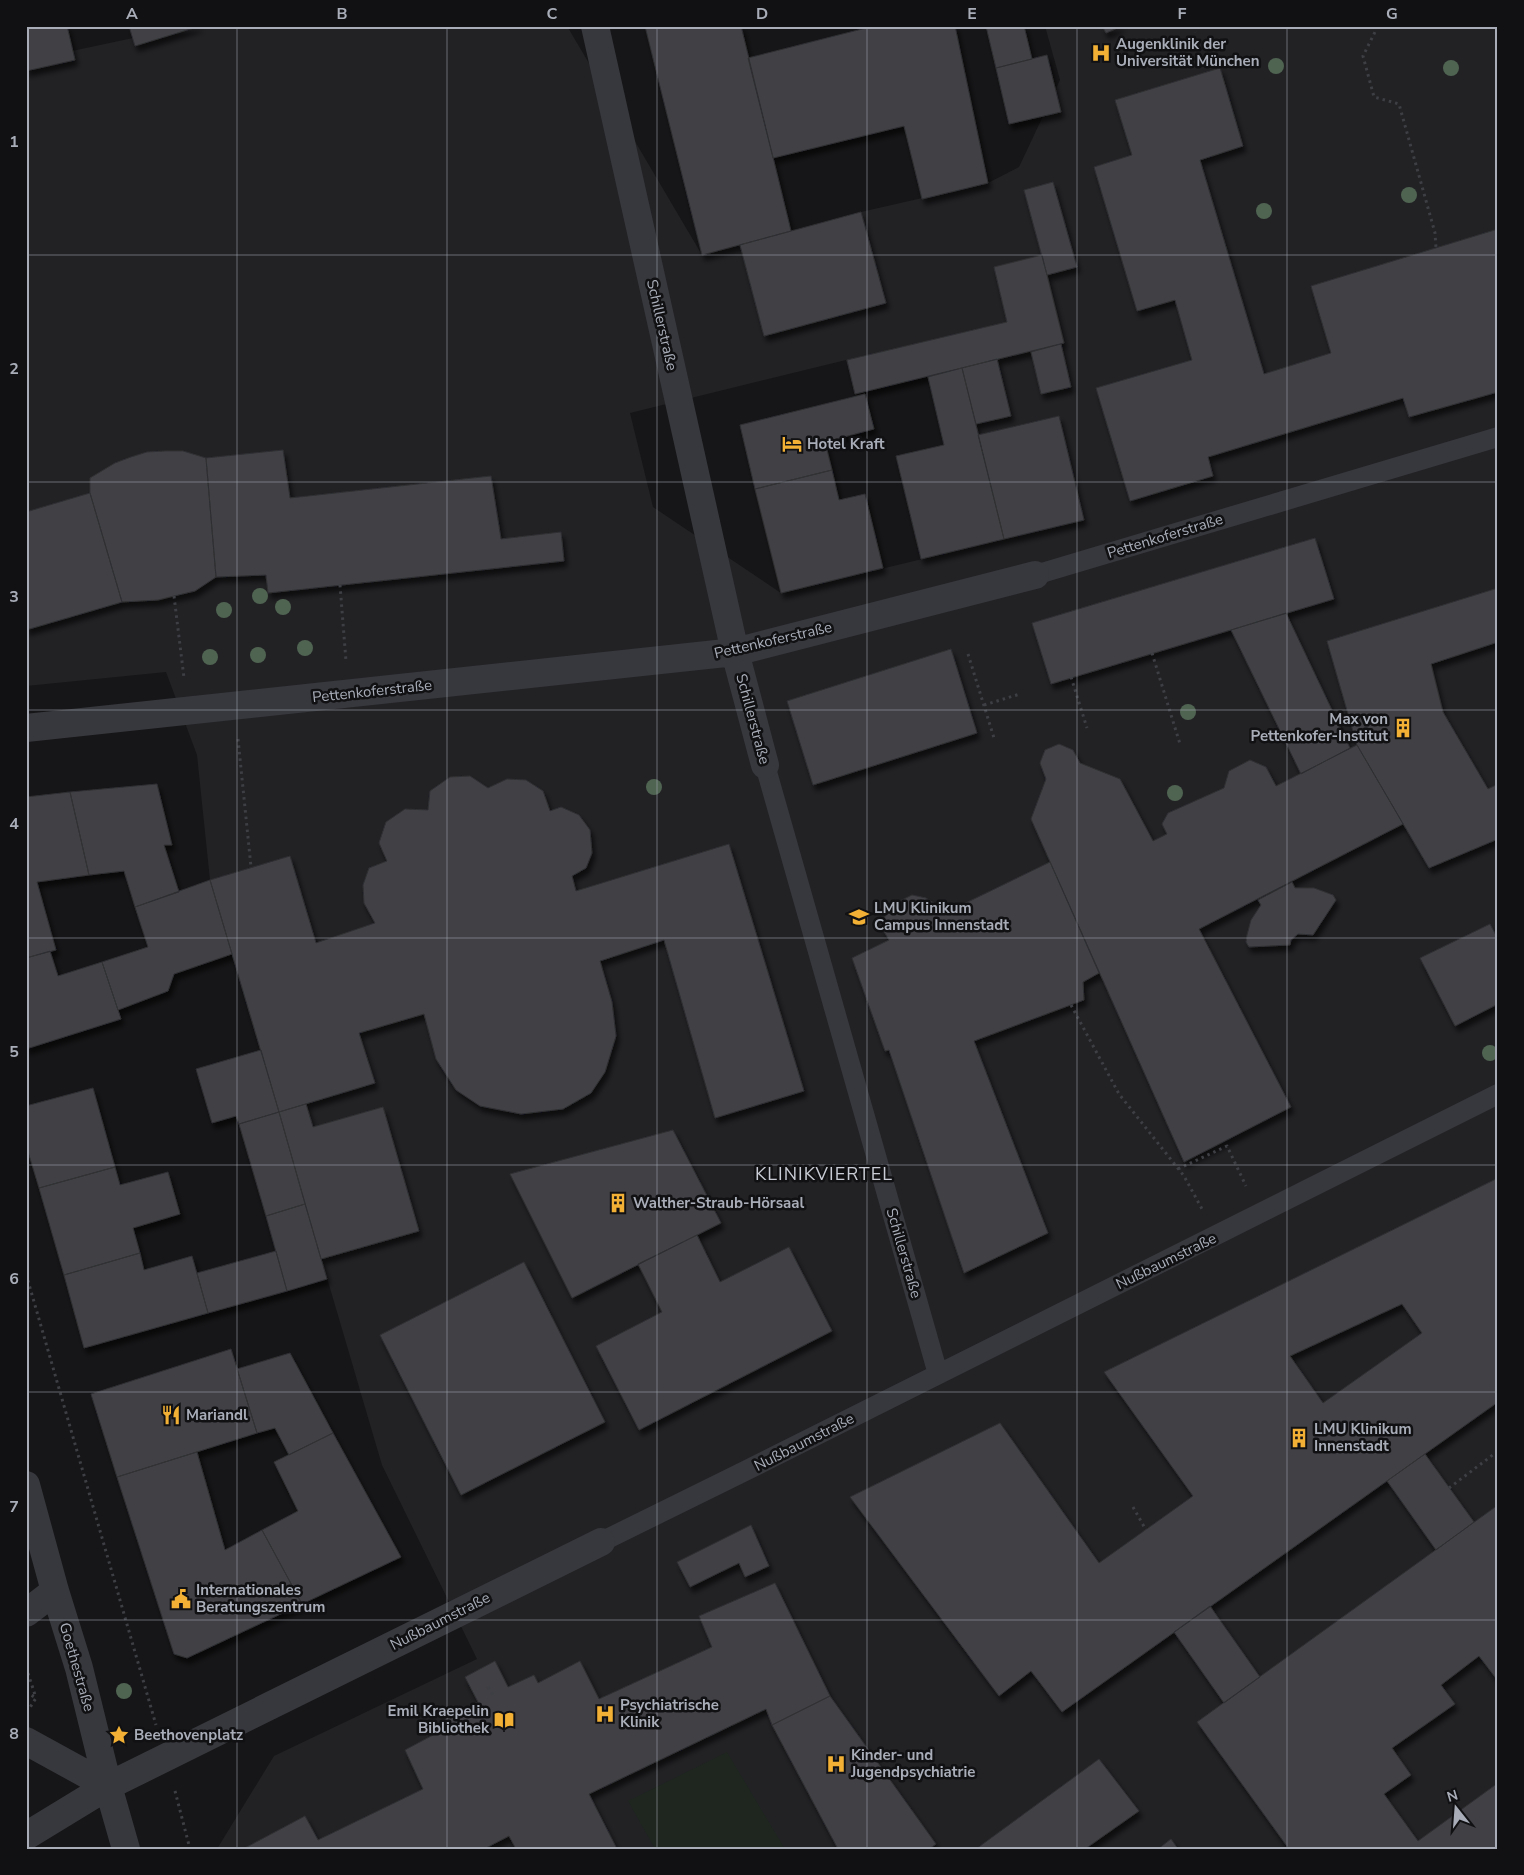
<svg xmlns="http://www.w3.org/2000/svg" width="1524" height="1875" font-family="'Nunito Sans',sans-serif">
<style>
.built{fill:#222225;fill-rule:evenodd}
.green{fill:#1e261f}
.building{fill:#404145;stroke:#303034;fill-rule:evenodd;filter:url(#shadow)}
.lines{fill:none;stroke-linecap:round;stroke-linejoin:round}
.path{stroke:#3d3f44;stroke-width:3;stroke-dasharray:2.5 4;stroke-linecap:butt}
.service{stroke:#37383d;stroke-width:20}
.minor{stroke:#37383d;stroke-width:28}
.tree{fill:#506452}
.grid{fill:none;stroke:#a8adb8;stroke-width:1;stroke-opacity:0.55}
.labels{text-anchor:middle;stroke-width:5;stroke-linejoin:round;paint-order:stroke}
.poi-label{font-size:15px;font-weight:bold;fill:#a8adb8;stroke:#111113;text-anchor:start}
.street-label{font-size:15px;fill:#a8adb8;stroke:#111113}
.quarter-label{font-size:18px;letter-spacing:1px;fill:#c9ccd4;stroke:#111113}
.neatline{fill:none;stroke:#a8adb8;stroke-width:2}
.grid-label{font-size:16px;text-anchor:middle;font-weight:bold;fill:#a8adb8}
</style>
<defs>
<filter id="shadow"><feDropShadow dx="3" dy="5.5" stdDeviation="2.5" flood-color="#0009"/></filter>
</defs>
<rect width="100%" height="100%" fill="#161618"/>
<path class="built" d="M200,26H567L702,255L861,212L988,183L1019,167L1060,80L1045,26H1498V1849H217L274,1756L477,1659L382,1465L210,880L197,755L166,672L26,686V72L74,60L72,51L133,38L136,46ZM846,360L855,394L962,368L978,435L1059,416L1084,520L781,593L653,507L630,413Z"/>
<path class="green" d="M727,1752L785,1849H655L628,1801Z"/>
<path class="building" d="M26,26H67L75,60L26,71Z
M129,26H200L135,46Z
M645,26H741L791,231L702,255Z
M874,26H955L988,183L922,199L904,126L773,158L748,58Z
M986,26H1024L1032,59L996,68Z
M1102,26H1122L1106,33Z
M1047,55L1061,112L1009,124L996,68Z
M1220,68L1243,146L1200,160L1264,374L1331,353L1311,286L1498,229V392L1409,417L1403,398L1208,457L1213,476L1130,501L1096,388L1192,360L1175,300L1137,311L1094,167L1132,155L1115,100Z
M1053,182L1077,267L1047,275L1024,190Z
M861,212L886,303L764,336L740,245Z
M1042,255L1064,343L855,394L847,360L1007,322L994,267Z
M1061,344L1071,387L1041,394L1031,352Z
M997,359L1011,416L976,424L962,368Z
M962,368L1004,539L921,559L896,456L944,445L928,377Z
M865,394L874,429L825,442L832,470L755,489L740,425Z
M1059,416L1084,520L1004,539L978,435Z
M283,450L290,498L491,476L501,539L561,532L564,561L268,593L266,575L216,577L206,458Z
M165,451H183L206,458L216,577L195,591L174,596L158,600L122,602L90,493V478L115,463L131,457L147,452Z
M832,470L839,500L865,494L883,568L781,593L755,489Z
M90,493L122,602L26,630V512Z
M1315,538L1334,599L1051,684L1032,623Z
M1498,588V642L1431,664L1443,712L1488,789L1498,784V839L1429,868L1357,745L1327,641Z
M1286,613L1350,748L1301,774L1231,630Z
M951,649L977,733L813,785L787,701Z
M1059,744L1073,750L1080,763L1120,779L1153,841L1167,834L1162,824L1168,813L1224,788L1229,771L1250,760L1266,767L1276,786L1357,745L1403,824L1199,929L1291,1107L1184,1162L1031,819L1046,779L1040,763L1045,750Z
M470,776L488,788L507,779L526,780L543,791L550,811L561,807L579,815L590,830L592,853L586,868L572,876L576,891L729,844L804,1091L715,1118L664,940L600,961L612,1002L616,1036L605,1072L591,1093L563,1109L521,1114L480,1106L456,1090L436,1059L424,1014L359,1033L375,1083L279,1112L210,880L290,856L316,943L375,923L364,903L363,885L369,868L387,861L379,843L386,822L405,809L428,810L430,791L450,777Z
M157,784L172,845H164L179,892L135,907L124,871L89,875L70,792Z
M70,792L89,875L37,882L56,950L26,958V797Z
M1050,862L1099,973L1083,982L1084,1000L974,1041L1048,1233L964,1273L889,1050L885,1051L852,958L889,940L883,930L885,916L896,903L912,895L926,898L937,905L941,915Z
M210,880L232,954L174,974L168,991L118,1010L102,962L148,947L135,907Z
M1292,882L1295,888H1314L1333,895L1336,900L1313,935L1298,934L1291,940L1290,945L1249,947L1246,942L1247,935L1251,920L1261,905L1258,900Z
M1490,924L1498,939V1004L1455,1026L1420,958Z
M50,951L58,976L102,962L121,1019L26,1049V958Z
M261,1050L279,1112L239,1124L236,1116L212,1123L196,1069Z
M93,1088L115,1167L39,1188L26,1145V1106Z
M306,1104L313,1127L383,1107L419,1231L321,1259L279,1112Z
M279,1112L305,1204L266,1216L239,1124Z
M673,1130L721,1223L572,1298L510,1174Z
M115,1167L120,1185L168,1172L180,1214L133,1228L140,1253L64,1275L39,1188Z
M1498,1178V1402L1062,1712L1031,1671L999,1696L850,1497L1000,1423L1099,1563L1193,1496L1104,1372ZM1402,1304L1422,1333L1323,1403L1290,1356Z
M305,1204L327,1279L287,1291L266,1216Z
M697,1235L720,1282L789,1247L832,1331L639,1430L596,1346L662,1312L638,1264Z
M276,1251L287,1291L208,1313L197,1273Z
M140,1253L144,1270L192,1256L208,1313L84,1348L64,1275Z
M524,1262L605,1422L461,1495L380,1335Z
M231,1349L257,1433L117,1477L91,1394Z
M290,1353L333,1433L289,1455L275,1428L257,1433L237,1369Z
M333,1433L401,1557L302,1604L262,1530L298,1511L274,1462Z
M197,1452L225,1550L262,1530L302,1604L187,1658L174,1654L117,1477Z
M1425,1454L1474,1522L1436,1550L1387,1481Z
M1498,1505V1681L1479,1656L1441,1685L1455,1704L1392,1748L1411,1775L1384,1794L1418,1841L1498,1783V1849H1289L1197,1722Z
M751,1525L769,1566L745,1577L739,1563L690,1587L677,1562Z
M775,1583L830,1696L772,1725L766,1709L589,1794L617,1849H516L509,1836L484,1849H243L305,1816L318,1840L423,1789L405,1750L448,1727L445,1719L478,1702L465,1677L495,1661L508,1687L534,1675L538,1683L580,1661L599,1699L712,1647L699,1616Z
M1210,1606L1260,1677L1224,1703L1174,1632Z
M830,1696L936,1844L929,1849H838L772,1725Z
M1099,1759L1139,1811L1085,1849H976Z
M1171,1839L1178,1849H1158Z"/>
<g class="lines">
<path class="path" d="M1193,26L1196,32
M1375,26L1376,30L1363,56L1374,97L1399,104L1435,233L1436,248
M340,585L346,661
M174,596L184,678
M1152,653L1180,744
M968,654L994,738
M1071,677L1087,728
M984,705L1020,694
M238,739L251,867
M1071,1005L1119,1094L1184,1176L1202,1209
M1178,1169L1227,1146L1246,1186
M26,1274L156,1725
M1449,1488L1498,1451
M1133,1507L1146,1530
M26,1667L36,1698
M488,1687L493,1695
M26,1692L36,1698L29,1709
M175,1791L190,1849"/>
<path class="service" d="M1035,575L1498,437
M765,765L938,1374
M601,1542L745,1471L1498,1094"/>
<path class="minor" d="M595,26L735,652L765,765
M26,728L735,652L1035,575
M26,1485L55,1591L79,1668L108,1786L126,1849
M26,1613L55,1591
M26,1741L108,1786
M26,1836L108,1786L601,1542"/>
</g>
<g class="tree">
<circle cx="1276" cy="66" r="8"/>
<circle cx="1451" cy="68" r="8"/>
<circle cx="1409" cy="195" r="8"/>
<circle cx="1264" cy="211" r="8"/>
<circle cx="260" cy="596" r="8"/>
<circle cx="283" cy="607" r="8"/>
<circle cx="224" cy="610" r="8"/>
<circle cx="305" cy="648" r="8"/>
<circle cx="258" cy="655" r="8"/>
<circle cx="210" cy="657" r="8"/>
<circle cx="1188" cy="712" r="8"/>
<circle cx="654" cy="787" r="8"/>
<circle cx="1175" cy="793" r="8"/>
<circle cx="1490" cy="1053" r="8"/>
<circle cx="124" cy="1691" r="8"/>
</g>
<path class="grid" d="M237,26V1849M447,26V1849M657,26V1849M867,26V1849M1077,26V1849M1287,26V1849M26,255H1498M26,482H1498M26,710H1498M26,938H1498M26,1165H1498M26,1392H1498M26,1620H1498"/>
<defs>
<symbol id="hospital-bare" viewBox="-9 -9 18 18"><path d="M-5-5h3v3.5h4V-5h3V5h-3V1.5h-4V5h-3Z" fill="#f2b134" stroke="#111113" stroke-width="2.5" paint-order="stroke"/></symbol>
<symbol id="hotel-bare" viewBox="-9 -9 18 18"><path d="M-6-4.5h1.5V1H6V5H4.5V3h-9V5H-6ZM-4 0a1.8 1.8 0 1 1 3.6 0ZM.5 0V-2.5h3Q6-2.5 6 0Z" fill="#f2b134" stroke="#111113" stroke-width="2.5" paint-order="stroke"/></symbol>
<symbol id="building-bare" viewBox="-9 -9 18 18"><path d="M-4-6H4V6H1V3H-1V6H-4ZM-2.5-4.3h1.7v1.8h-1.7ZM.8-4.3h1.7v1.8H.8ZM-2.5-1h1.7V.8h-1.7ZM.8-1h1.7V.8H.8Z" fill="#f2b134" stroke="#111113" stroke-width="2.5" paint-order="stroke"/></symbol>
<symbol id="university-bare" viewBox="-9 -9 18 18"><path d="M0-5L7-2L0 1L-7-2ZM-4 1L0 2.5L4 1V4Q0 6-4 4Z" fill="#f2b134" stroke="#111113" stroke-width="2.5" paint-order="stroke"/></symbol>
<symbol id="restaurant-bare" viewBox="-9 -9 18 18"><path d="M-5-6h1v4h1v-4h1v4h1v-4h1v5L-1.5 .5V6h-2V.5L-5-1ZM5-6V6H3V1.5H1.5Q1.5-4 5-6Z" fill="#f2b134" stroke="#111113" stroke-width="2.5" paint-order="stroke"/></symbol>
<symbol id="civic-bare" viewBox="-9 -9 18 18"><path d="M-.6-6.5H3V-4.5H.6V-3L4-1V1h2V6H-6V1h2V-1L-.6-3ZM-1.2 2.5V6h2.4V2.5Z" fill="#f2b134" stroke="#111113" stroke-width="2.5" paint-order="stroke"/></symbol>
<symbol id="library-bare" viewBox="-9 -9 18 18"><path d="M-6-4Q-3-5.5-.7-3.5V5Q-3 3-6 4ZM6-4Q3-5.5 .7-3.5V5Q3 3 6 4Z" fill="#f2b134" stroke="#111113" stroke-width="2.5" paint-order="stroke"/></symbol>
<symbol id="sight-bare" viewBox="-9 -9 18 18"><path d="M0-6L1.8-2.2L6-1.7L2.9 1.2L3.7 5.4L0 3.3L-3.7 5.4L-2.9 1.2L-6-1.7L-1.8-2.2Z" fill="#f2b134" stroke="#111113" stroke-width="2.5" paint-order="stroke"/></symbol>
</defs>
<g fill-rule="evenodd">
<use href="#hospital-bare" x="1087" y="39" width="28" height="28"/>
<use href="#hotel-bare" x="778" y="430" width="28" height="28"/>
<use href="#building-bare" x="1389" y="714" width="28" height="28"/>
<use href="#university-bare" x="845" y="903" width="28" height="28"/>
<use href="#building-bare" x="604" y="1189" width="28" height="28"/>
<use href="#restaurant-bare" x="157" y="1401" width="28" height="28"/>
<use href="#building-bare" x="1285" y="1424" width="28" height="28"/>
<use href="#civic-bare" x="167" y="1585" width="28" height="28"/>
<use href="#hospital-bare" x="591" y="1700" width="28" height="28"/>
<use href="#library-bare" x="490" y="1706" width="28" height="28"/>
<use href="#sight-bare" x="105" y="1721" width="28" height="28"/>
<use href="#hospital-bare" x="822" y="1750" width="28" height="28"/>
</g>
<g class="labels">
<g class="poi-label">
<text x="1116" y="49">Augenklinik der<tspan x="1116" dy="17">Universität München</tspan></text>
<text x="807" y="449">Hotel Kraft</text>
<text x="1388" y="724" text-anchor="end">Max von<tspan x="1388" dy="17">Pettenkofer-Institut</tspan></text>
<text x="874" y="913">LMU Klinikum<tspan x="874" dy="17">Campus Innenstadt</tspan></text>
<text x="633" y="1208">Walther-Straub-Hörsaal</text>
<text x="186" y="1420">Mariandl</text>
<text x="1314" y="1434">LMU Klinikum<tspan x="1314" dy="17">Innenstadt</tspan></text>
<text x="196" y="1595">Internationales<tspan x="196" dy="17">Beratungszentrum</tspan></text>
<text x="620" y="1710">Psychiatrische<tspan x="620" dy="17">Klinik</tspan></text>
<text x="489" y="1716" text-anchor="end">Emil Kraepelin<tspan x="489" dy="17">Bibliothek</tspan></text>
<text x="134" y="1740">Beethovenplatz</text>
<text x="851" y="1760">Kinder- und<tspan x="851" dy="17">Jugendpsychiatrie</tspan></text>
</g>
<g class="street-label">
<text transform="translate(662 325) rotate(77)" y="5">Schillerstraße</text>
<text transform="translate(1165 536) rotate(-17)" y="5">Pettenkoferstraße</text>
<text transform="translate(773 640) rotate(-13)" y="5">Pettenkoferstraße</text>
<text transform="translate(372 691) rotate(-6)" y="5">Pettenkoferstraße</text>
<text transform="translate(753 719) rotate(75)" y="5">Schillerstraße</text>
<text transform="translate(904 1253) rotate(74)" y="5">Schillerstraße</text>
<text transform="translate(1166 1261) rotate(-26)" y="5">Nußbaumstraße</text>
<text transform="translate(804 1442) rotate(-27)" y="5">Nußbaumstraße</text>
<text transform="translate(440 1621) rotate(-27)" y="5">Nußbaumstraße</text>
<text transform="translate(77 1667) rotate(74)" y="5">Goethestraße</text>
</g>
<g class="quarter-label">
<text x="824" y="1180">KLINIKVIERTEL</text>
</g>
</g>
<rect width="1524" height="1875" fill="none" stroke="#111113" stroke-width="55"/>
<g transform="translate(1456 1808) rotate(343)" stroke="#111113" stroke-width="4" paint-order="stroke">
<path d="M0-4L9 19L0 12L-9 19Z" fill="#a8adb8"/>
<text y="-8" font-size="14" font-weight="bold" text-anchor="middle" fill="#a8adb8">N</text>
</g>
<rect x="28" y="28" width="1468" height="1820" class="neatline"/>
<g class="grid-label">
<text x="132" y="19">A</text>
<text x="342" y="19">B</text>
<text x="552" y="19">C</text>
<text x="762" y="19">D</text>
<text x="972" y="19">E</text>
<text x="1182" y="19">F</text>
<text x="1392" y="19">G</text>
<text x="14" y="147">1</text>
<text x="14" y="374">2</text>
<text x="14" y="602">3</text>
<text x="14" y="829">4</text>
<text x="14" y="1057">5</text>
<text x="14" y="1284">6</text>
<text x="14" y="1512">7</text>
<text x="14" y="1739">8</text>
</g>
</svg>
